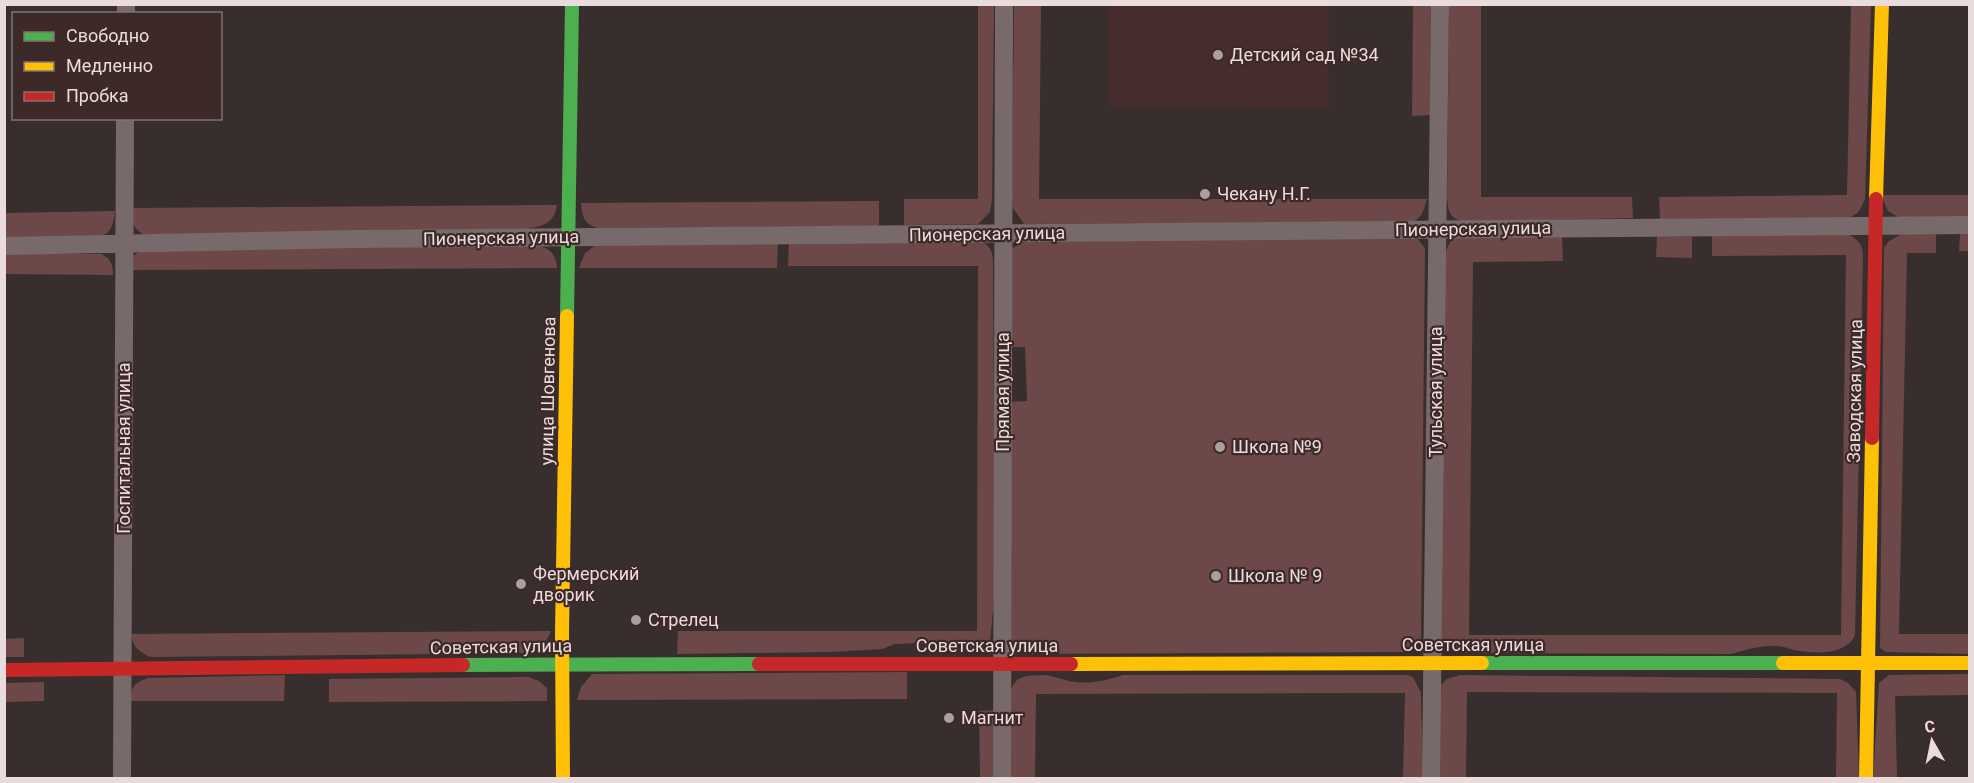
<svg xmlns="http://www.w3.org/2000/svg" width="1974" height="783" font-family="Roboto,sans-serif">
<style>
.built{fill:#462c2d}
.green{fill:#6c4848}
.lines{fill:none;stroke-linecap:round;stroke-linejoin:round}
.street{stroke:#786a6a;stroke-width:18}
.fast{stroke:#4caf50;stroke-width:14}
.slow{stroke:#ffc107;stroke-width:14}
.jam{stroke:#c62828;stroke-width:14}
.poi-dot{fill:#ac9f9f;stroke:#3e2929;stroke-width:2}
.labels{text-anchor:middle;stroke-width:4.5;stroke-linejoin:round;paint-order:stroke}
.poi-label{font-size:18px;fill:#eadcdc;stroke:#3e2929;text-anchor:start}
.street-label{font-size:18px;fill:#eadcdc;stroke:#3e2929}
</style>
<rect width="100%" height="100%" fill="#392e2e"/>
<path class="built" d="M1108,5H1329V107L1107,106Z"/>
<path class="green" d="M1014,4L1041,5L1039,199H1427C1424,209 1423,217 1413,222L1024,224L1013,208L1012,199Z
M978,5H994L992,200L990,212L978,224L904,225V199H978Z
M1413,5H1431L1430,115L1412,116Z
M1449,5H1481V197H1632L1633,218L1465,222C1449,218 1449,213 1447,198Z
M1851,5H1871L1865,199C1861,209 1858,216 1846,218L1660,219L1659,197L1847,195Z
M1881,195H1969V218L1898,217L1888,211Z
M879,201V226L597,228C584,224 582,216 581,203Z
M557,205C554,229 532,228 513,230L144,235C132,227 131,221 130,208Z
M115,211C114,221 112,233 101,236L5,238L4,213Z
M1904,233H1936V253H1907L1899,634H1969V654L1886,652L1880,648L1884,248L1889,241Z
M1847,234C1858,239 1862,243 1863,255L1855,635C1847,654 1818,654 1800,651C1790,650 1783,645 1772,646C1757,646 1746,650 1731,654L1465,653L1453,650L1441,642L1444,255L1451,240L1456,238L1562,237L1563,261L1473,262L1469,635H1841L1846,255L1712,256V236Z
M1960,234H1969V251H1959Z
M1657,236L1692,237V258L1656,257Z
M1416,237L1425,248L1421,640L1415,648L1407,652L1025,654L1015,647L1010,640L1006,402L1027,401L1025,347H1011L1010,255L1013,248L1023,242Z
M789,240L980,241C992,246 993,254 993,266L995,588L990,642L978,650L939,649L922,643L895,644L882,649L831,652L677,654L678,631H977L978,266H788Z
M778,242L777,268H579L585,253L596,245Z
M539,246C552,249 556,256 557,268L128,270L134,255L143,249Z
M4,254H101C111,258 113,265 113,275L5,274Z
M551,631C547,641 543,647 533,653L150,657C138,651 133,647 131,634Z
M24,638V657H5V639Z
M907,672V699L577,700L581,687L592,674Z
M1969,674V695L1895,696L1897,778H1873L1879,683L1889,675Z
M285,675L284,701H130C131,687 134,683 148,678Z
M1045,675C1053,676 1061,679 1069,681C1088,685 1105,681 1123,675H1408L1413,677L1421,693L1423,778H1403L1405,693L1036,694L1035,778H1010V694C1014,674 1027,676 1045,675Z
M1460,675L1840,679L1848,683L1856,692L1859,778H1836L1837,693L1467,692L1466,778H1438L1440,686L1447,679Z
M528,677L539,681L547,688V701L329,702V679Z
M44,682V701L5,702L4,683Z
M995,710V778H980L979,711Z"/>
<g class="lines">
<path class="street" d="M126,14V4
M4,246L353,239L1970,225
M122,778L125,118
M1002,778L1004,4
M1431,778L1440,4"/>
<path class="fast" d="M567,316L572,4
M1482,663H1783
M463,665L759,664"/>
<path class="slow" d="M1876,199L1882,4
M1783,663H1970
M1071,664L1482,663
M563,778L562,633L567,316
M1866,778L1872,438"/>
<path class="jam" d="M1872,438L1876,199
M759,664H1071
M4,670L463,665"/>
</g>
<g class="poi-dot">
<circle cx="1218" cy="55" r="6"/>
<circle cx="1205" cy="194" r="6"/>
<circle cx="1220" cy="447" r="6"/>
<circle cx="1216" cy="576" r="6"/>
<circle cx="521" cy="584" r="6"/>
<circle cx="636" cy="620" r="6"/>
<circle cx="949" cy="718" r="6"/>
</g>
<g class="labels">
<g class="poi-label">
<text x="1230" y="61">Детский сад №34</text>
<text x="1217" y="200">Чекану Н.Г.</text>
<text x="1232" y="453">Школа №9</text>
<text x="533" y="580">Фермерский<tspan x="533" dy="21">дворик</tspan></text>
<text x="1228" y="582">Школа № 9</text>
<text x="648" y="626">Стрелец</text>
<text x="961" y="724">Магнит</text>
</g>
<g class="street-label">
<text transform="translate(1473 229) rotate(-1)" y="6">Пионерская улица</text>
<text transform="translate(987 234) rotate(-1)" y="6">Пионерская улица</text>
<text transform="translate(501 238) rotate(-1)" y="6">Пионерская улица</text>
<text transform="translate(548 391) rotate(-89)" y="6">улица Шовгенова</text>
<text transform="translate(1855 391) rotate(-89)" y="6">Заводская улица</text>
<text transform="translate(1003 392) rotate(-90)" y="6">Прямая улица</text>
<text transform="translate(1436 392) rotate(-90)" y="6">Тульская улица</text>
<text transform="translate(124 448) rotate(-90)" y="6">Госпитальная улица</text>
<text x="1473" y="651">Советская улица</text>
<text x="987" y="652">Советская улица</text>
<text transform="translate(501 647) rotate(-1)" y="6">Советская улица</text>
</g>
</g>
<rect width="1974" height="783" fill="none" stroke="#eadcdc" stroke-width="12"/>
<rect x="12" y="12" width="210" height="108" fill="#3e2929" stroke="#837171" stroke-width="1.5"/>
<rect x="24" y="32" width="30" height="9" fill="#4caf50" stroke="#837171" stroke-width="1.5"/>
<text x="66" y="42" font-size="18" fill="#eadcdc">Свободно</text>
<rect x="24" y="62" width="30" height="9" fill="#ffc107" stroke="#837171" stroke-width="1.5"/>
<text x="66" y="72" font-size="18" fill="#eadcdc">Медленно</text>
<rect x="24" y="92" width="30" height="9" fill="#c62828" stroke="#837171" stroke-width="1.5"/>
<text x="66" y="102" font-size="18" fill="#eadcdc">Пробка</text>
<g transform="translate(1932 741) rotate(351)" stroke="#3e2929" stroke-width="4.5" paint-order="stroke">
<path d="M0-4.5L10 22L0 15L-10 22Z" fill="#eadcdc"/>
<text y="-9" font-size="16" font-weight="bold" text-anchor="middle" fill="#eadcdc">С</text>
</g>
</svg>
